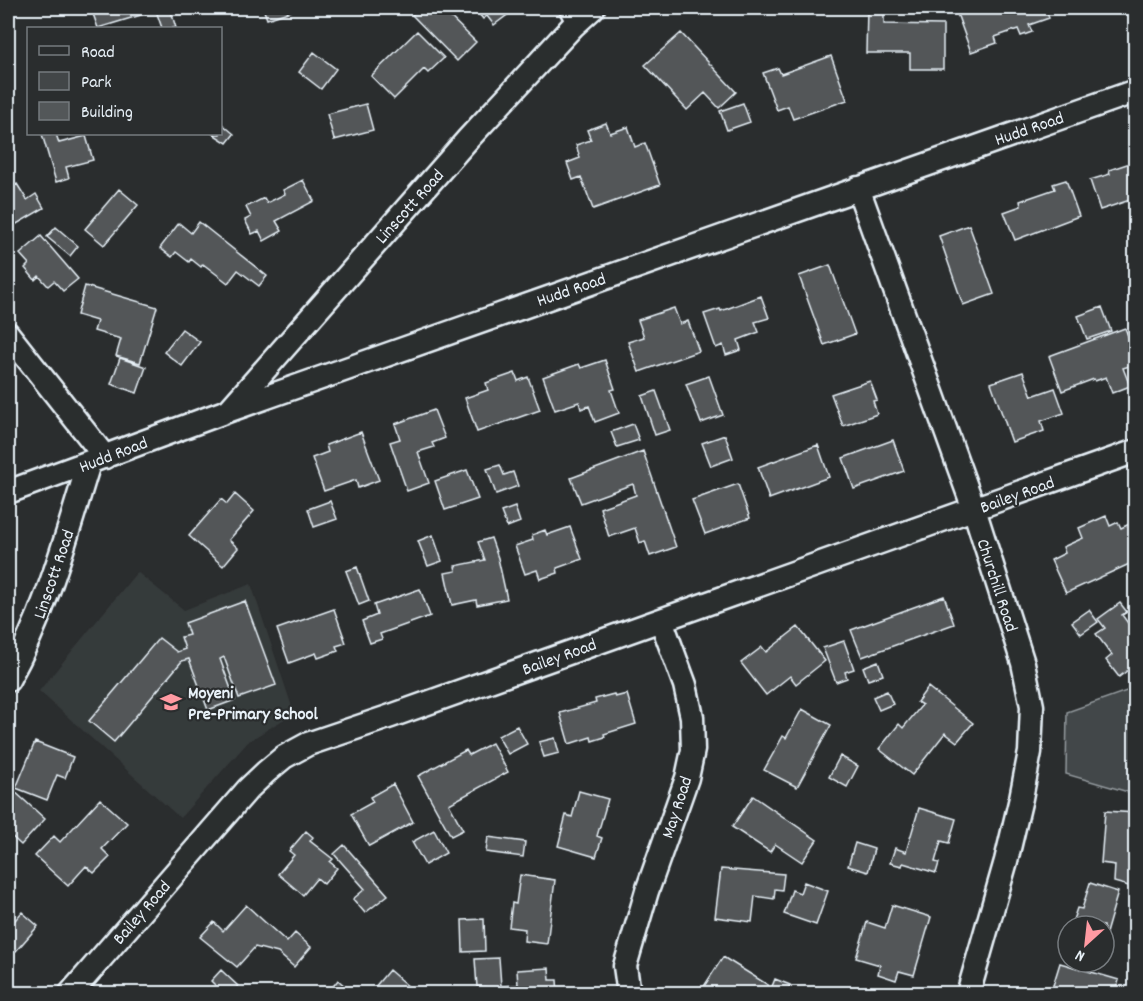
<svg xmlns="http://www.w3.org/2000/svg" width="1143" height="1001" font-family="Dekko,sans-serif">
<style>
.built{fill:#363a3b}
.green{fill:#424648;stroke:#959ca0;stroke-width:1.5}
.building{fill:#535759;stroke:#e8f1f8;stroke-width:1.5}
.lines{fill:none;stroke-linecap:round;stroke-linejoin:round}
.lane-casing{stroke:#e8f1f8;stroke-width:15}
.street-casing{stroke:#e8f1f8;stroke-width:27}
.lane{stroke:#2a2d2e;stroke-width:10}
.street{stroke:#2a2d2e;stroke-width:22}
.labels{text-anchor:middle;stroke-width:4.5;stroke-linejoin:round;paint-order:stroke}
.street-label{font-size:18px;fill:#e8f1f8;stroke:#2a2d2e}
.poi-label{font-size:18px;font-weight:bold;fill:#e8f1f8;stroke:#2a2d2e;text-anchor:start}
</style>
<rect width="100%" height="100%" fill="#2a2d2e"/>
<filter id="ink" filterUnits="userSpaceOnUse"><feTurbulence type="fractalNoise" baseFrequency=".0167" numOctaves="2"/><feDisplacementMap in="SourceGraphic" scale="12" xChannelSelector="R" yChannelSelector="G"/><feConvolveMatrix kernelMatrix="1 2 1 2 8 2 1 2 1" color-interpolation-filters="sRGB"/></filter>
<g filter="url(#ink)">
<path class="built" d="M137,572L184,610L251,584L294,713L249,741L180,818L39,691Z"/>
<path class="green" d="M1135,688V794L1066,774L1067,712Z"/>
<path class="building" d="M91,8H150L151,12L98,28Z
M155,8H170L176,28H162Z
M263,8H290L291,11L267,19Z
M419,8H441L476,42L457,61L412,15Z
M474,8H526L518,14L514,10L494,25L487,16L483,19Z
M867,8H884V24L943,25V69H910V53H866Z
M955,8H1045L1049,18L1029,25L1032,32L1021,36L1018,29L995,37L997,43L971,52Z
M417,31L444,58L428,73L424,69L394,99L371,76Z
M681,33L736,92L719,108L705,93L687,110L645,65Z
M314,52L336,69L321,89L299,72Z
M831,56L847,100L793,119L788,106L777,110L763,73L778,68L781,74Z
M743,103L750,122L727,130L720,111Z
M366,104L373,130L334,140L327,114Z
M221,123L234,134L227,143L213,134H220Z
M606,123L610,133L628,127L635,147L645,143L660,185L593,209L581,177L573,180L567,163L580,158L576,145L591,140L587,130Z
M42,134H56L59,143L86,136L93,160L66,167L69,178L56,182Z
M1136,161V198L1100,210L1090,180L1110,174L1109,170Z
M303,180L314,201L276,221L282,231L264,241L259,231L252,234L245,220L251,217L246,207L264,198L267,203L285,194L283,190Z
M1066,180L1079,216L1015,240L1004,212L1021,206L1020,201L1055,189L1053,184Z
M17,184L27,200L36,194L44,208L15,225L8,213V189Z
M119,189L138,205L104,245L85,229Z
M199,222L267,276L259,286L238,270L228,283L203,264L201,267L191,259L189,262L176,252L172,257L160,248L179,223L191,233Z
M969,225L994,294L963,305L939,236Z
M56,227L78,246L70,256L47,237Z
M41,236L78,279L63,291L54,281L48,286L39,276L35,280L25,268L29,264L20,254Z
M830,265L855,334L824,345L799,276Z
M85,286L157,307L140,363L116,356L121,339L94,331L97,321L77,315Z
M761,296L769,318L755,322L759,332L738,340L741,350L726,355L723,345L716,348L704,314L720,309L721,311Z
M1102,307L1111,331L1087,339L1078,316Z
M674,308L680,324L688,321L699,351L639,372L628,342L644,337L638,320Z
M1125,328L1136,357V364L1123,368L1130,386L1112,393L1106,377L1095,381L1094,379L1062,391L1049,356Z
M182,329L200,342L182,366L164,352Z
M120,358L146,367L137,393L111,384Z
M605,360L615,389L611,390L619,413L595,422L589,406L581,409L579,402L555,410L543,377L579,364L581,368Z
M1023,372L1032,396L1055,388L1064,413L1041,421L1044,431L1012,442L991,383Z
M515,373L518,381L528,377L540,410L477,432L465,398L488,390L486,383Z
M709,376L723,415L701,423L686,384Z
M870,381L877,400L873,401L877,414L843,426L831,394Z
M656,391L670,430L655,435L642,396Z
M434,410L445,438L432,443L434,447L418,452L429,483L407,491L390,442L400,439L395,424Z
M633,424L639,440L617,447L611,432Z
M361,432L379,480L358,488L356,480L324,491L312,458L328,452L326,445Z
M725,435L733,458L711,466L702,443Z
M893,440L904,471L854,489L843,458Z
M818,445L829,477L769,499L758,467Z
M643,451L676,547L650,556L645,541L640,543L635,528L609,537L600,508L636,495L633,484L581,503L571,478Z
M500,465L504,475L513,472L518,486L496,494L487,469Z
M467,470L478,499L445,510L435,481Z
M738,484L750,518L705,534L692,500Z
M235,494L254,511L229,540L238,548L223,566L189,536L221,499L227,504Z
M330,501L337,519L314,527L308,509Z
M515,507L520,522L507,527L501,512Z
M1106,516L1110,526L1118,522L1121,528L1136,521V561L1066,593L1051,560L1065,553L1063,547L1083,538L1079,528Z
M570,527L582,559L557,568L558,573L540,579L537,570L525,574L515,546L533,540L532,535L545,530L547,535Z
M433,535L442,561L428,566L418,541Z
M491,538L498,558L507,599L477,605L476,600L452,605L445,573L456,571L455,566L485,560L478,542Z
M357,567L369,601L359,605L346,571Z
M420,589L430,616L380,634L382,639L370,643L362,621L377,615L374,605Z
M944,596L954,624L862,657L851,630Z
M245,601L276,685L239,698L224,657L220,659L235,700L208,710L189,659L182,661L114,742L89,721L159,638L177,652L185,649L181,637L189,635L185,623Z
M1120,603L1127,612L1122,615L1136,634V664L1119,677L1106,660L1112,655L1096,634L1105,628L1098,619Z
M334,609L346,643L336,646L338,651L318,658L316,653L289,663L277,629Z
M1089,610L1098,622L1081,634L1072,622Z
M798,627L825,661L796,684L790,676L766,695L741,663L762,647L766,652Z
M844,641L854,669L845,672L847,678L836,682L823,648Z
M878,661L883,675L868,680L863,667Z
M928,687L973,723L957,742L945,733L912,775L879,749L899,724L903,728L922,705L917,702Z
M887,691L893,704L879,710L873,697Z
M614,694L615,697L627,694L636,724L604,734L605,737L592,741L591,737L569,744L560,713L596,703L595,699Z
M802,709L831,725L797,787L764,770L783,736L786,738Z
M517,726L527,744L508,754L498,736Z
M555,738L559,753L544,757L539,742Z
M35,742L73,757L65,778L57,775L47,800L16,788Z
M492,743L508,772L449,804L463,830L451,836L418,776L466,750L469,755Z
M840,756L858,766L847,787L829,777Z
M393,784L413,822L369,846L351,814L373,802L370,797Z
M13,790L45,819L21,845L8,833V796Z
M579,791L608,799L597,836L602,838L596,857L558,846L566,815L572,817Z
M753,796L817,840L802,862L775,844L770,852L732,827Z
M100,799L127,823L102,849L110,857L94,873L86,866L68,886L35,856L54,836L60,842Z
M919,808L956,819L949,843L941,841L935,862L939,863L936,873L903,863L902,866L890,863L895,848L906,852Z
M1105,811L1136,813V888L1114,882L1115,865L1101,863Z
M434,830L446,853L425,865L412,842Z
M306,831L313,837L310,841L333,859L330,862L337,868L324,884L317,878L303,895L278,874L294,855L289,851Z
M488,837L525,842L523,857L486,852Z
M855,843L874,849L868,872L848,866Z
M344,845L388,895L365,913L353,899L365,889L334,854Z
M721,869L784,874L782,890L775,889L774,899L755,896L752,922L715,917Z
M520,875L555,880L547,944L524,941L525,929L509,927L512,903L516,904Z
M804,882L828,891L816,925L784,914L792,890L800,893Z
M1090,883L1118,892L1104,940V926H1071L1077,908L1082,909Z
M246,905L287,942L295,933L311,947L294,967L278,953L255,947L237,967L200,937L214,922L223,931Z
M892,905L931,917L914,975L899,971L896,980L878,974L880,965L856,958L867,922L885,928Z
M22,912L38,926L8,960V926L9,927Z
M484,919L485,951L463,952L462,920Z
M723,957L768,985L762,994H699Z
M499,958L501,986L518,985L517,970L549,968L550,980H557L558,994H485V987H477L475,959Z
M1060,963L1119,980L1115,994H1101L1086,989L1085,994H1047V991L1051,992Z
M221,970L238,986L236,988L242,994H212L217,987L211,981Z
M389,970L417,994H369Z
M775,979L790,985L786,994H769Z
M338,980L354,994H327Z"/>
<g class="lines">
<defs>
<path id="lane" d="M564,8L573,26"/>
<path id="street" d="M858,188L974,509L1023,663L1032,706L1030,752L1021,798L1006,861L968,994
M8,334L105,457
M231,408L468,139L573,26L593,8
M8,492L230,410L1136,91
M8,680C46,613 66,537 89,463
M70,994L248,789L266,772L284,757L308,744L391,716L1136,451
M629,994L625,966L647,891L687,778L693,750L692,717L685,685L661,620"/>
</defs>
<use href="#lane" class="lane-casing"/>
<use href="#street" class="street-casing"/>
<use href="#lane" class="lane"/>
<use href="#street" class="street"/>
</g>
</g>
<defs>
<symbol id="school-bare" viewBox="-9 -9 18 18"><path d="M0-5L7-2L0 1L-7-2ZM-4 1L0 2.5L4 1V4Q0 6-4 4Z" fill="#ff9aa2" stroke="#2a2d2e" stroke-width="2.5" paint-order="stroke"/></symbol>
</defs>
<g fill-rule="evenodd">
<use href="#school-bare" x="156" y="687" width="30" height="30"/>
</g>
<g class="labels">
<g class="street-label">
<text transform="translate(1029 128) rotate(-19)" y="6">Hudd Road</text>
<text transform="translate(409 206) rotate(-48)" y="6">Linscott Road</text>
<text transform="translate(571 289) rotate(-19)" y="6">Hudd Road</text>
<text transform="translate(113 454) rotate(-21)" y="6">Hudd Road</text>
<text transform="translate(1017 494) rotate(-20)" y="6">Bailey Road</text>
<text transform="translate(53 574) rotate(-71)" y="6">Linscott Road</text>
<text transform="translate(998 585) rotate(72)" y="6">Churchill Road</text>
<text transform="translate(559 656) rotate(-20)" y="6">Bailey Road</text>
<text transform="translate(676 807) rotate(-72)" y="6">May Road</text>
<text transform="translate(141 912) rotate(-49)" y="6">Bailey Road</text>
</g>
<g class="poi-label">
<text x="188" y="698">Moyeni<tspan x="188" dy="21">Pre-Primary School</tspan></text>
</g>
</g>
<rect width="1143" height="1001" fill="none" stroke="#2a2d2e" stroke-width="30"/>
<rect x="15" y="15" width="1113" height="971" fill="none" stroke="#e8f1f8" stroke-width="2" filter="url(#ink)"/>
<rect x="27" y="27" width="195" height="108" fill="#2a2d2e" stroke="#767b7f" stroke-width="1.5"/>
<rect x="39" y="46" width="30" height="9" fill="#2a2d2e" stroke="#767b7f" stroke-width="1.5"/>
<text x="81" y="57" font-size="18" fill="#e8f1f8">Road</text>
<rect x="39" y="72" width="30" height="18" fill="#424648" stroke="#767b7f" stroke-width="1.5"/>
<text x="81" y="87" font-size="18" fill="#e8f1f8">Park</text>
<rect x="39" y="102" width="30" height="18" fill="#535759" stroke="#767b7f" stroke-width="1.5"/>
<text x="81" y="117" font-size="18" fill="#e8f1f8">Building</text>
<g transform="translate(1086 944) rotate(207)"><circle r="28" fill="#2a2d2e" stroke="#767b7f" stroke-width="1.5"/>
<path d="M0-4.5L10 22L0 15L-10 22Z" fill="#ff9aa2"/>
<text y="-9" font-size="16" font-weight="bold" text-anchor="middle" fill="#e8f1f8">N</text>
</g>
</svg>
